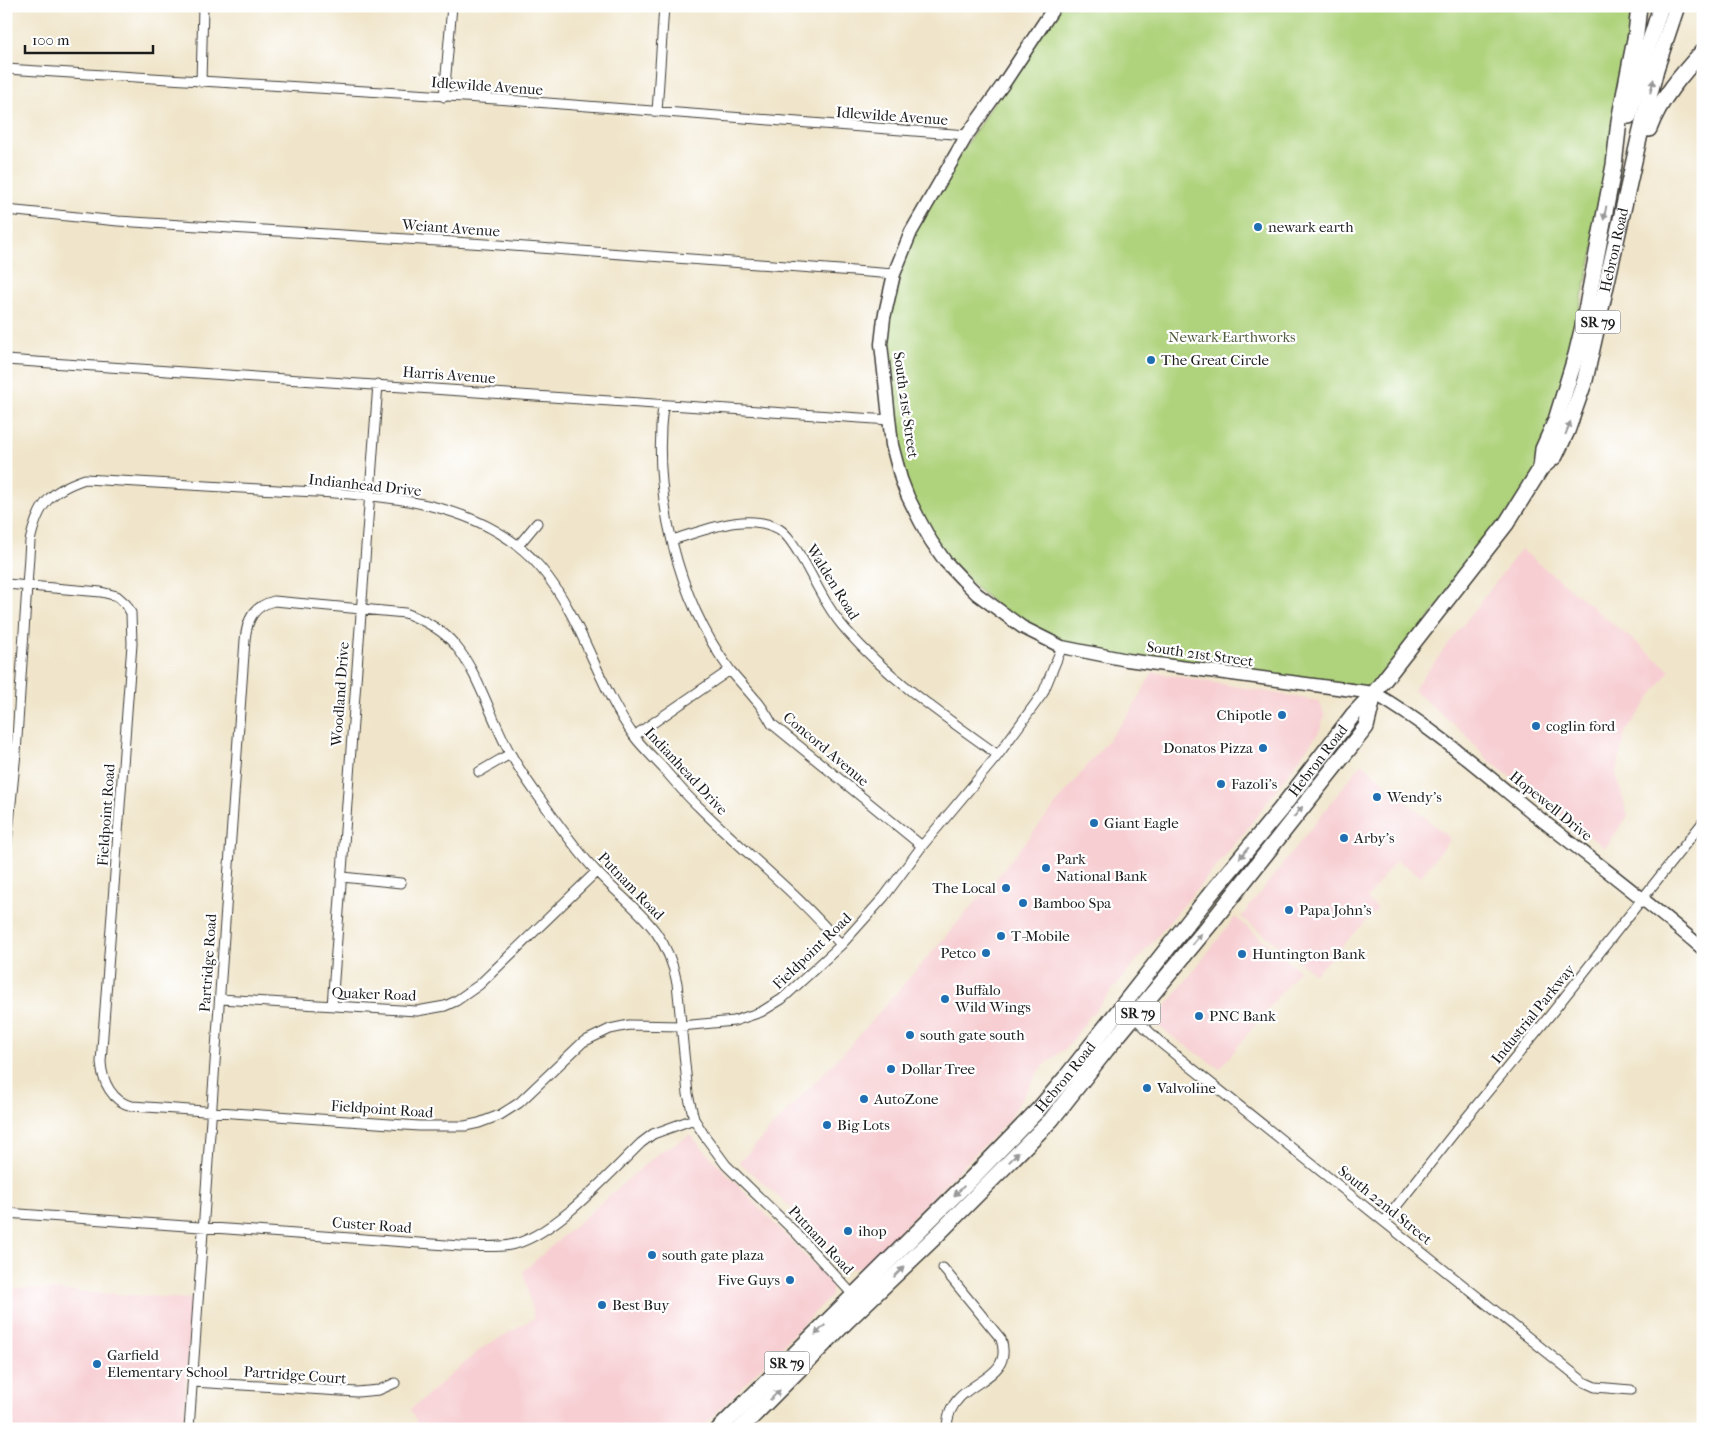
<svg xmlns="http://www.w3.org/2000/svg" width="1709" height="1435" font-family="'IM FELL French Canon',serif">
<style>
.built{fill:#f7cfd3}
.green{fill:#afd37b;stroke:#66784c}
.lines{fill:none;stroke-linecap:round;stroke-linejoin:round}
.street-casing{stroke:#3c3a36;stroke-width:11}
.secondary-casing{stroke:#3c3a36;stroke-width:15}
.highway-casing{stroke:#3c3a36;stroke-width:18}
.street{stroke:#fff;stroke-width:9}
.secondary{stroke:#fff;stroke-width:12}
.highway{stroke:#fff;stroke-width:15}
.oneway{fill:#999}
.poi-dot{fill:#1f6fb2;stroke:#fff;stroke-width:2}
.labels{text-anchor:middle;stroke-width:4.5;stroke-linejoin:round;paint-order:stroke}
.shield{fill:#fff;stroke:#606060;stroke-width:1}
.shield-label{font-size:14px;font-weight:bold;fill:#1c1c1c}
.street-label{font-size:15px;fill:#1c1c1c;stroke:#fff}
.poi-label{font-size:15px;fill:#1c1c1c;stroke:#fff;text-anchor:start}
.park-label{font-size:15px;fill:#4f5c3d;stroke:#fff}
</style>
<rect width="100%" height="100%" fill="#fff"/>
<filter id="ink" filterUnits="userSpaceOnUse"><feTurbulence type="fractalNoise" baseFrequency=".02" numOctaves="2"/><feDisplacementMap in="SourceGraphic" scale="10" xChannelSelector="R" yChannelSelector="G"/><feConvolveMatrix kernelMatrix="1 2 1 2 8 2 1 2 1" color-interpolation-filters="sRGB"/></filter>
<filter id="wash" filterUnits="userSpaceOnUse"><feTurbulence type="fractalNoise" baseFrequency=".0096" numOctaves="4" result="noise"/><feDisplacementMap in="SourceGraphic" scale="20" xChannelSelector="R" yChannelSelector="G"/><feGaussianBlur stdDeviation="1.12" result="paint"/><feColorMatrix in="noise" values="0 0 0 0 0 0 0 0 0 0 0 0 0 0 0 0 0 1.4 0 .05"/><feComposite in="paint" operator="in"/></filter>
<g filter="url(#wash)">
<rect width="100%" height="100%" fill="#f0e5ca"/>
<path class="built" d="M1521,549L1670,670L1625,733L1616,774L1628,816L1605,848L1489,761L1466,735L1413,690Z
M1153,672L1319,701L1325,716L1319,732L1245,832L1087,1020L1070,1044L1040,1069L1008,1121L924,1205L869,1265L850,1269L797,1213L739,1162L854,1041L993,882L1129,714Z
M1362,763L1450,839L1421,876L1396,860L1367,899L1378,909L1315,974L1241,917Z
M1235,917L1299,970L1220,1069L1153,1023Z
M690,1135L832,1284L831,1296L701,1429H421L410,1410L482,1348L534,1318L523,1271L657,1154Z
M6,1287L192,1299L183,1429H6Z"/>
<path class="green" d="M1055,6H1639L1614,165L1541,468L1374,693L1095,655L1022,627L945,561L901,479L881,344L913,229Z"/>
</g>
<g filter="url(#ink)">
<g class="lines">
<defs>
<path id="street" d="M6,69L496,99L967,135
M201,82L203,6
M444,97L452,6
M657,112L664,6
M6,210L118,221L486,244L894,274
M6,360L890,420
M663,405C652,493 677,598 730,670C738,680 747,689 755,699C762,706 767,715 772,724L922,846
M672,540C704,531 746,511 779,529C790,536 797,551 804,562C817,585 828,610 846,630C889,679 945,717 998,755
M518,546L537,523
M6,584L101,592L117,596L126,604L131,613L132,644L101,1062C102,1081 112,1102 132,1106L419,1126H465L479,1123L500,1115L519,1103L583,1042L610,1029L629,1025L681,1026L734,1021L761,1012L782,999L841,945L884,897L922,846L998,755L1043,693L1062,647
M634,736L730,670
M479,772L510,754
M6,853L16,753L30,541C38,505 49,491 85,479C143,482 201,486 259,489C352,495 474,490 540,567C582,616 596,683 634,736C642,747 653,757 663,768C674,781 686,795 699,807C746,854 799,894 841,945
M342,877L401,883
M220,999L417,1011L445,1006L456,1001L479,985L596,872
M332,1006L378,384
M1134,1017L1162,1044L1584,1382L1595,1387L1631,1390
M6,1213L460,1246C476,1246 494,1248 510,1245C552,1238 610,1173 641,1143L653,1134L694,1119
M1384,1222L1458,1128L1551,1014L1703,822
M943,1268L1001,1339C1012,1373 979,1378 960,1397C952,1405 947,1417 947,1429
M193,1382L357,1392L379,1390L395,1383
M189,1429L245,640C247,620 253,606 274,601L405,613C424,620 442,629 455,645C478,672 492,721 510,753C519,769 530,785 541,800C558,824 576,850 597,872C633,910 666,926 677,983L688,1094L694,1119L704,1135L726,1165L796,1233L855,1297"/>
<path id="secondary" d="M1055,6L1004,83L967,135L911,232L894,274L884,318L881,344L892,445L901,479L908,497L920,521L931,541L945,561L962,579L977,594L1022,627L1062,647L1127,660L1374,693C1436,729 1488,777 1543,821C1597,863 1651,904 1703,949"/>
<g id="highway">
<path d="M1629,116L1647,50L1661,6"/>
<path d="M1649,129C1660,99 1682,74 1703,51"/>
<path d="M1541,468L1543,449L1556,420L1576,355L1583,326L1614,165L1619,121L1636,34L1639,6"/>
<path id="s1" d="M719,1429L973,1177L1039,1109L1067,1076L1208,897L1280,810L1353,715L1374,693L1506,524L1541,468L1555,456L1567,431L1585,380L1640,134L1656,69L1677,6"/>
<path d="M740,1429L848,1320L935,1237L1051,1120L1106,1050L1211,923L1366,727L1374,694"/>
</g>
</defs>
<use href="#street" class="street-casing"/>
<use href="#secondary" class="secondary-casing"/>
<use href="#highway" class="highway-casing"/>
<use href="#street" class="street"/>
<use href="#secondary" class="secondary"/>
<use href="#highway" class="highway"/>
</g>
<defs><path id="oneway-solid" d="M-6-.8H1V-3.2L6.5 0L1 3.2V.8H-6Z" transform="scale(1.25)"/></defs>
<g class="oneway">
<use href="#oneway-solid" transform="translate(1652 86) rotate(-76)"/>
<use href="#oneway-solid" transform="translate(1605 213) rotate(101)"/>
<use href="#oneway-solid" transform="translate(1568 428) rotate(-69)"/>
<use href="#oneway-solid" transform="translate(1298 812) rotate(-50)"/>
<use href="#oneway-solid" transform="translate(1244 853) rotate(130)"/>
<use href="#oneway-solid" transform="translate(1197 939) rotate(-50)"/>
<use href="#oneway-solid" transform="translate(1014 1157) rotate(-46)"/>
<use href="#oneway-solid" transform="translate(959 1191) rotate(136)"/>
<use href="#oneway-solid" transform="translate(899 1272) rotate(-44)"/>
<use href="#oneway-solid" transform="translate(820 1330) rotate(135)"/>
<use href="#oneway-solid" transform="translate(775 1395) rotate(-45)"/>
</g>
</g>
<g class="poi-dot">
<circle cx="1258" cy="227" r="5"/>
<circle cx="1151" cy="360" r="5"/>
<circle cx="1282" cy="715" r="5"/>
<circle cx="1536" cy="726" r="5"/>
<circle cx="1263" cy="748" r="5"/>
<circle cx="1221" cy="784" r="5"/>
<circle cx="1377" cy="797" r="5"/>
<circle cx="1094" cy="823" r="5"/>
<circle cx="1344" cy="838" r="5"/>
<circle cx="1046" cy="868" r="5"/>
<circle cx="1006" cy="888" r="5"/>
<circle cx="1023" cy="903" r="5"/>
<circle cx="1289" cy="910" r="5"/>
<circle cx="1001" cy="936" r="5"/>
<circle cx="986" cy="953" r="5"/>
<circle cx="1242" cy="954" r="5"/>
<circle cx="945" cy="999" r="5"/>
<circle cx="1199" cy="1016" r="5"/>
<circle cx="910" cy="1035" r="5"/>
<circle cx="891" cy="1069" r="5"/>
<circle cx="1147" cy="1088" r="5"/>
<circle cx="864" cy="1099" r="5"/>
<circle cx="827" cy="1125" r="5"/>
<circle cx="848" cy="1231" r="5"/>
<circle cx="652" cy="1255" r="5"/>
<circle cx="790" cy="1280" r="5"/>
<circle cx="602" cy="1305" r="5"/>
<circle cx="97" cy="1364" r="5"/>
</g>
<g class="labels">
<g class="shield">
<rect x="1575.5" y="310.5" width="45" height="23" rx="4"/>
<rect x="1115.5" y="1001.5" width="45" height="23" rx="4"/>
<rect x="764.5" y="1351.5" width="45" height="23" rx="4"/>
</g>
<g class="shield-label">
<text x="1598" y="327">SR 79</text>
<text x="1138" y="1018">SR 79</text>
<text x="787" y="1368">SR 79</text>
</g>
<g class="street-label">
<text transform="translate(487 86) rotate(4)" y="5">Idlewilde Avenue</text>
<text transform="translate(892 116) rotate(4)" y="5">Idlewilde Avenue</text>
<text transform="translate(451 228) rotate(4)" y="5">Weiant Avenue</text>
<text dy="5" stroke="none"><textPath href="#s1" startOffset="1501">Hebron Road</textPath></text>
<text transform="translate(449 375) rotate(4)" y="5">Harris Avenue</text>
<text transform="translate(906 405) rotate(82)" y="5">South 21st Street</text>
<text transform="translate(365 485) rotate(6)" y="5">Indianhead Drive</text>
<text transform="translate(833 582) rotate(58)" y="5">Walden Road</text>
<text transform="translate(1200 654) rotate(8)" y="5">South 21st Street</text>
<text transform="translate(340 694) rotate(-86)" y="5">Woodland Drive</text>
<text transform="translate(826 749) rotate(40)" y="5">Concord Avenue</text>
<text dy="5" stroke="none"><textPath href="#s1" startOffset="899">Hebron Road</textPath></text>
<text transform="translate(686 771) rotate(47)" y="5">Indianhead Drive</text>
<text transform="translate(1551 806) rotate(39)" y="5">Hopewell Drive</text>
<text transform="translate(106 815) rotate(-86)" y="5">Fieldpoint Road</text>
<text transform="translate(631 886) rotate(46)" y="5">Putnam Road</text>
<text transform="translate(812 951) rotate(-44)" y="5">Fieldpoint Road</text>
<text transform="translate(208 963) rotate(-86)" y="5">Partridge Road</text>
<text transform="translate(374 994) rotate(2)" y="5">Quaker Road</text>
<text transform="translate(1533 1014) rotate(-51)" y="5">Industrial Parkway</text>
<text dy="5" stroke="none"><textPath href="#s1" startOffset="494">Hebron Road</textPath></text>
<text transform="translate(382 1109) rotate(4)" y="5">Fieldpoint Road</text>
<text transform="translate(1385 1205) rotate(39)" y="5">South 22nd Street</text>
<text transform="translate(372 1225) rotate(4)" y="5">Custer Road</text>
<text transform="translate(821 1240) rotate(47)" y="5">Putnam Road</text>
<text transform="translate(295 1375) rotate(4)" y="5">Partridge Court</text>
</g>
<g class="poi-label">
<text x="1268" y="232">newark earth</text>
<text x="1161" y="365">The Great Circle</text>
<text x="1272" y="720" text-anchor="end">Chipotle</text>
<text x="1546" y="731">coglin ford</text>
<text x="1253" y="753" text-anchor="end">Donatos Pizza</text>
<text x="1231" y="789">Fazoli's</text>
<text x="1387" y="802">Wendy's</text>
<text x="1104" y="828">Giant Eagle</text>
<text x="1354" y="843">Arby's</text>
<text x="1056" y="864">Park<tspan x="1056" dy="17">National Bank</tspan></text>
<text x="996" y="893" text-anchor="end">The Local</text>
<text x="1033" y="908">Bamboo Spa</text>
<text x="1299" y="915">Papa John's</text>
<text x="1011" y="941">T-Mobile</text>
<text x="976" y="958" text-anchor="end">Petco</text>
<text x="1252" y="959">Huntington Bank</text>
<text x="955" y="995">Buffalo<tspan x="955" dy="17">Wild Wings</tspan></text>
<text x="1209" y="1021">PNC Bank</text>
<text x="920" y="1040">south gate south</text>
<text x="901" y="1074">Dollar Tree</text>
<text x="1157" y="1093">Valvoline</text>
<text x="874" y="1104">AutoZone</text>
<text x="837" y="1130">Big Lots</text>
<text x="858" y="1236">ihop</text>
<text x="662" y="1260">south gate plaza</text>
<text x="780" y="1285" text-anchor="end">Five Guys</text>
<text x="612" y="1310">Best Buy</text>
<text x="107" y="1360">Garfield<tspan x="107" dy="17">Elementary School</tspan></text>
</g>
<g class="park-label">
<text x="1232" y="342">Newark Earthworks</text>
</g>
</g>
<rect width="1709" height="1435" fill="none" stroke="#fff" stroke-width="25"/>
<path d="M25 45v8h128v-8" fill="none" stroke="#1c1c1c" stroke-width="2.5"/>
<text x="32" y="45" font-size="15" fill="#1c1c1c" stroke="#ffffff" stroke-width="4" paint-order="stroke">100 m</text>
</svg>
